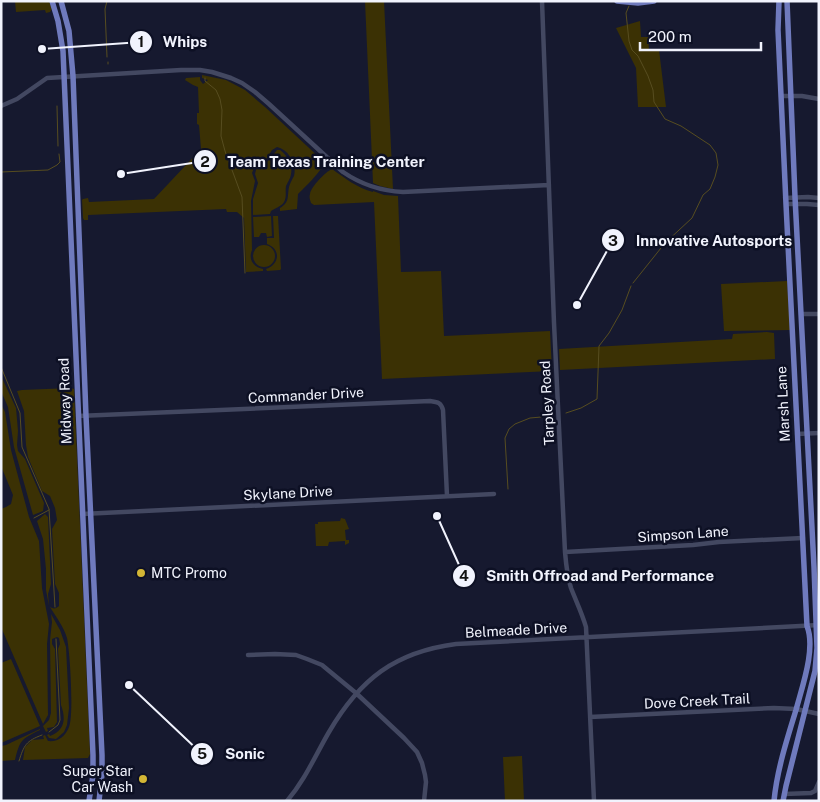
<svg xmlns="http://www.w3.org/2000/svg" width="820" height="802" font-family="'Public Sans',sans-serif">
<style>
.green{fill:#3b3104}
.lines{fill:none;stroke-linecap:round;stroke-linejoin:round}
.stream{stroke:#574d20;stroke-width:1}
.minor{stroke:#434861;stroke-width:4.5}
.major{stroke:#6f7abd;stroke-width:5.5}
.poi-dot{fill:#d3b635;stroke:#0d1024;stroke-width:2}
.labels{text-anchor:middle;stroke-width:5;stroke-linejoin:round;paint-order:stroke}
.street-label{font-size:14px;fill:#f1f3fd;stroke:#0d1024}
.poi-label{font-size:14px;fill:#f1f3fd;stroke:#0d1024;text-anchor:start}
.leader{fill:none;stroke:#f1f3fd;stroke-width:2}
.callout-dot{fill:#f1f3fd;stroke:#0d1024;stroke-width:2}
.mark-label{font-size:15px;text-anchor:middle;font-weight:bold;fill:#111}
.callout-label{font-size:15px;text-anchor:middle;font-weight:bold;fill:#f1f3fd;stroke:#0d1024;stroke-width:5;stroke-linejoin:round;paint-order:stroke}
</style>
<rect width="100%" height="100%" fill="#16192f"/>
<path class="green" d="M15,1H49L52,9L50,12L46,13L45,10L16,12Z
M365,1H384L393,189L380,186L373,183Z
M640,21L641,37H648L649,50H659L666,107H638L636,68L616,28Z
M202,75L226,80L245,90L265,107L322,160C323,161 324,163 323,164C323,170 303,189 298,194L297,209L280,211V208C290,202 287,197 289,187C290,183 292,180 294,176C297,164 289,150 277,147L272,150L267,158L254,168L252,173L255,181L251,201L252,250C248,259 253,267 263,269V271L246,272L244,218L237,212H227L226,209L88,215V220H84L83,218L82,200L83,199L88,198L89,202L154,199L201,149L199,125L197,124V113H199L198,87L193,85L185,80L186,78L200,77V80L203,84L208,80L202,78Z
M277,150H280C289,157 294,166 290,178C288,182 288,182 286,186C285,191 287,197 284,202C282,206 275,208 271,211L270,214L253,215V199L258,183L255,174L256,170L258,166L268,161Z
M332,169C345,178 357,188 373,192V191L384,195L398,196L401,272L441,271L444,336L550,331L552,371L382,379L374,202L314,205L311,203C310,199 309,198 310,194C311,187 325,172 332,169Z
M271,216L272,236L267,237L266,233H261L259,237H254L253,217Z
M273,216H278L281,269L280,270L267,271L266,269C280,264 281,249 267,244V238H274Z
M253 256a11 11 0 1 1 22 0a11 11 0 1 1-22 0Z
M787,281L790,330L724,331L721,284Z
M767,332L774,333L775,359L560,370L559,349L732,339L733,334Z
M1,376L16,408L18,431L17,445L18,451L25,459L44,503L43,511L33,515L14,447L8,407L1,391Z
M71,388L74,389L90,754L88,758L23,760L25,747L32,740L44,739L43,736L45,735L48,741C58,742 65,737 69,727C74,715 70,652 67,638C64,627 56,617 50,607C53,609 56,609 59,606V593L55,584L52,529L57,520L55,508L50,496L42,491L28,457L26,445L24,411L17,391L22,390Z
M1,404L5,412L11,450L29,517L39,541L42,588L49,624L47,644L48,715L43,724L1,627V509L6,507L11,504L13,495L1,466Z
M45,514L48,517L51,584L48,594L49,606L46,590V569L43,539L37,521Z
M341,518L345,519L349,529L345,530L346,540H349V543L345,545V541L329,542L328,546H316L315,524H318V522L340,521Z
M51,614L60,630L66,647L69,708L67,725L64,732L56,739L49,738L47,735L49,734L50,736C65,730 66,719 61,705L58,649L60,644L59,638L57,637L52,639V644L55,649L57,722L54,727L47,728L48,731L46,732L43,726L49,720L51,713L50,640L52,622Z
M11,659L40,726L1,743V663Z
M40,729V730C21,739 20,740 15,760L1,761V746L6,745Z
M522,756L524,801H505L503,757Z"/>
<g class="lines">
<path class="stream" d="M107,1L105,9L107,57
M629,6L626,13L629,41L632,50L638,56L648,76L653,90L654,102L665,119L681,126L710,145L716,153L718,165L715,177L710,189L703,195L692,218L665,243L633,283
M108,62V64
M205,78V81L216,90L220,99L222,110L221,136L225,151L242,197L245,273
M57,106L58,146
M1,172L48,170L57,165L60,162L59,154
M1,367L20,413L22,447L49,509L55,607
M566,413L581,408L597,399L599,346L609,333L622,310L631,286
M508,489L505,438L509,429L515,424L530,418L553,416
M34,518L49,510
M49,732L58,725L60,720L56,639
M19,761C24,745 26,741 42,735"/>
<path class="minor" d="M542,1L554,323L565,552C566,564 567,576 571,588C576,601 582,613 586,627L594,801
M781,96H802L819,99
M1,106L17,99L47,78L181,70H200L212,72L231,78L242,83L255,92L269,104L343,172C362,185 380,191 403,192L549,185
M785,198L808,197L819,198
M786,204H807L819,205
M801,314H819
M78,416L430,401C437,402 441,402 443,410L447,496
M797,434L819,433
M82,514L494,494
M565,552L693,545L719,542L803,538
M248,655L275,654L296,655L307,659L322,665L328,670L356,693L404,738L417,752L422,763L425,775L426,782L424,801
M590,717L774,708L796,709L819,714
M784,794L811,793L815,791L819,782
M287,801C305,780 315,756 329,732C360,679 395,652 456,644L819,625"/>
<path class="major" d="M52,1L58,21L63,51L93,755V775L89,801
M61,1L69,31L73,76L86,416L102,755V774L99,801
M617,1L638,3L654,1
M774,801C777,770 787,739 796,710C802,687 816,649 807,626L786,204L778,30L779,1
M783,801L786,786L815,671L817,648L814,567L795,197L787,1"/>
</g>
<g class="poi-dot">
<circle cx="141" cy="573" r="5"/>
<circle cx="143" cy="779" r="5"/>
</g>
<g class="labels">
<g class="street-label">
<text transform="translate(306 395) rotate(-3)" y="5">Commander Drive</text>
<text transform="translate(65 401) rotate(-92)" y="5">Midway Road</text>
<text transform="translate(547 403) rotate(-93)" y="5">Tarpley Road</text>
<text transform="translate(783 404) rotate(-93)" y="5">Marsh Lane</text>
<text transform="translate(288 493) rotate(-3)" y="5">Skylane Drive</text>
<text transform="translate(683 534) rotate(-4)" y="5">Simpson Lane</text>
<text transform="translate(516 630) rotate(-3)" y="5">Belmeade Drive</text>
<text transform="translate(697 701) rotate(-3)" y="5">Dove Creek Trail</text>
</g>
<g class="poi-label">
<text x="151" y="578">MTC Promo</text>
<text x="133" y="776" text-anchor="end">Super Star<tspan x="133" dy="16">Car Wash</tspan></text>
</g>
</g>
<path class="leader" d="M42 49L141 42M121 174L205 161M577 305L613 240M437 516L464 576M129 685L202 754"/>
<g class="callout-dot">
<circle cx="42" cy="49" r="5"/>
<circle cx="121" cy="174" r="5"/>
<circle cx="577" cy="305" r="5"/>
<circle cx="437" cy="516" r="5"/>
<circle cx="129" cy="685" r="5"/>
<circle cx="141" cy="42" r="12"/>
<circle cx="205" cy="161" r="12"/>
<circle cx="613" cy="240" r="12"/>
<circle cx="464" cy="576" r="12"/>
<circle cx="202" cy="754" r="12"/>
</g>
<g class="mark-label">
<text x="141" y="47">1</text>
<text x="205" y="167">2</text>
<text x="613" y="246">3</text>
<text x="464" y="581">4</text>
<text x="202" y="759">5</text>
</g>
<g class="callout-label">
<text x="185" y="47">Whips</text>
<text x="326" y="167">Team Texas Training Center</text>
<text x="714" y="246">Innovative Autosports</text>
<text x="600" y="581">Smith Offroad and Performance</text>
<text x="245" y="759">Sonic</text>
</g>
<rect width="820" height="802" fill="none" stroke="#f1f3fd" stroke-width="5"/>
<path d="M640 42v8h121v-8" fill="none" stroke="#f1f3fd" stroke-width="2.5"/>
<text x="648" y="42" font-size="15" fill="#f1f3fd" stroke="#0d1024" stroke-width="4" paint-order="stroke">200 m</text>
</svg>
